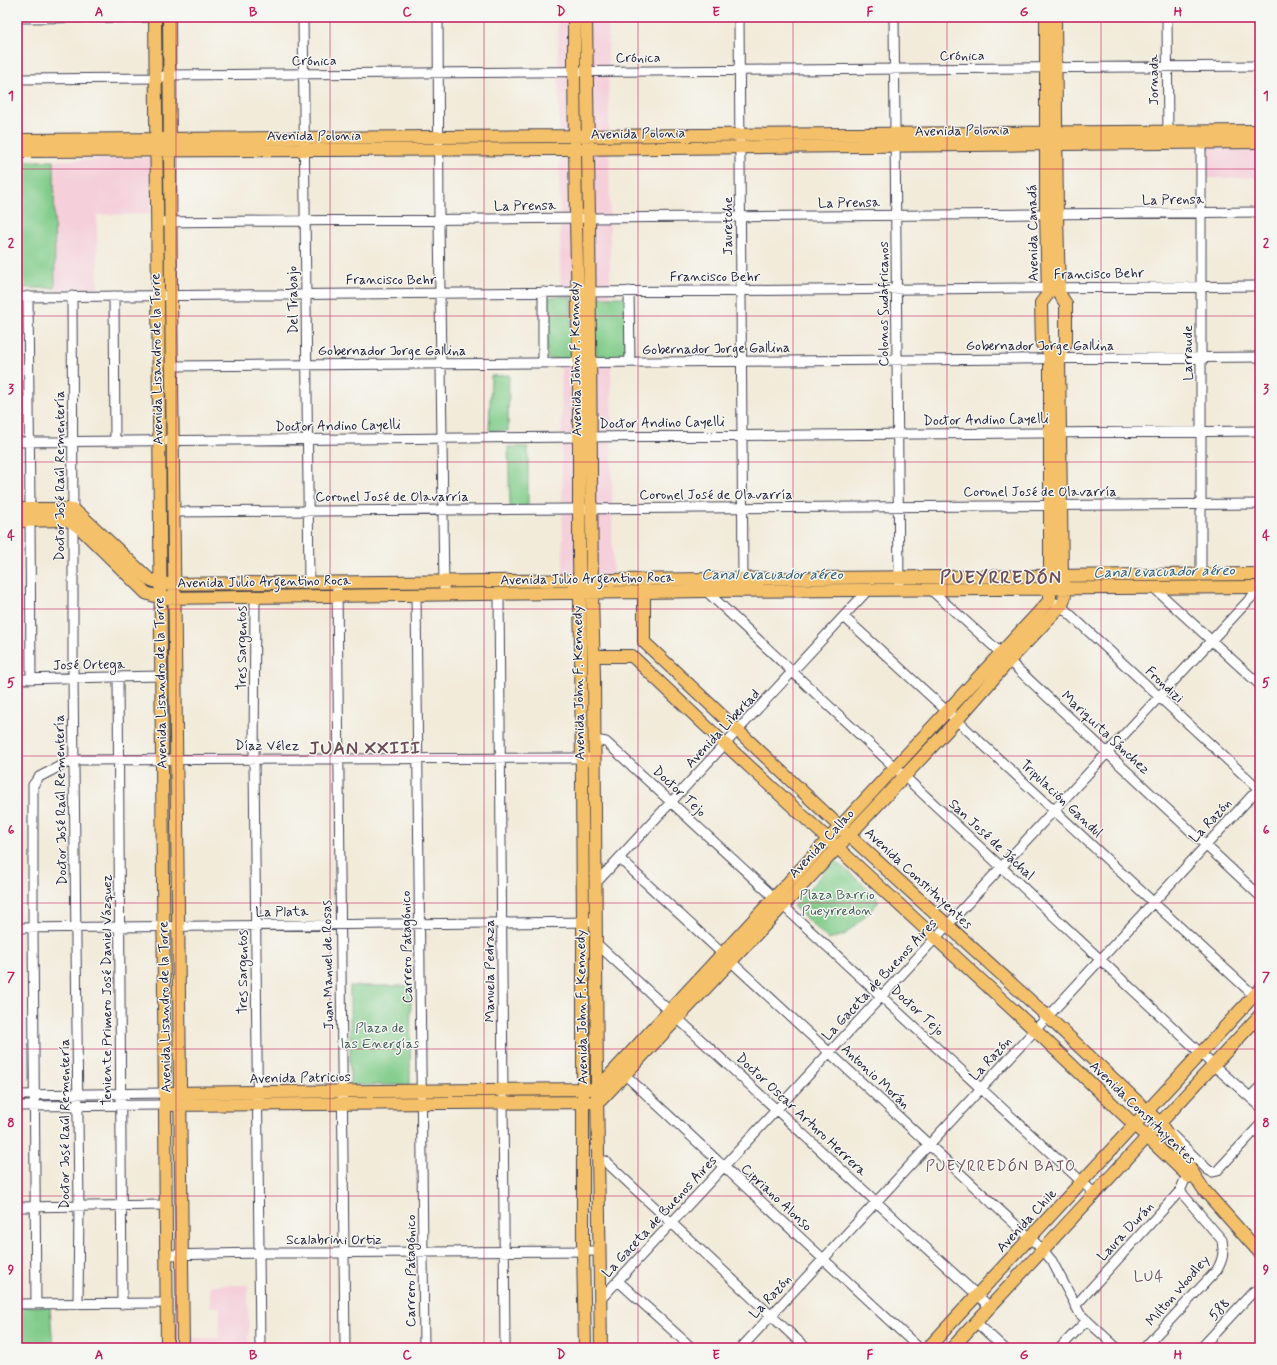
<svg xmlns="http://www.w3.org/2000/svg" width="1277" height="1365" font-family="Mynerve,sans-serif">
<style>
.built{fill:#f5cfda}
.green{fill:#81cc8a;stroke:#527762}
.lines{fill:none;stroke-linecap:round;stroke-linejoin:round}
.stream{stroke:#4ab9c2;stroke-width:2}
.minor-casing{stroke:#414053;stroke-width:11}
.major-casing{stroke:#414053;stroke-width:14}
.minor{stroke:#fff;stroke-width:9}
.major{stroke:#f4c16b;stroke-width:12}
.grid{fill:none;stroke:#c2185b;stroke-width:1;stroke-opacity:0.55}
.labels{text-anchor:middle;stroke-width:3;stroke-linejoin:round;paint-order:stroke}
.street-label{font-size:14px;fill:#22223b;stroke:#f6f6f2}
.park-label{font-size:14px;fill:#435e57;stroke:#f6f6f2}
.water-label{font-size:15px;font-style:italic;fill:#325e71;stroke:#f6f6f2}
.neighbourhood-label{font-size:15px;letter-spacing:1px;fill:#6b4e58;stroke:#f6f6f2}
.district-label{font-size:18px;font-weight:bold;letter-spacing:1px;fill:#6b4e58;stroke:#f6f6f2}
.neatline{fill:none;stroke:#c2185b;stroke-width:1.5}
.grid-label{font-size:13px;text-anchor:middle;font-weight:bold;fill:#c2185b}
</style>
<rect width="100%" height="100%" fill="#f6f6f2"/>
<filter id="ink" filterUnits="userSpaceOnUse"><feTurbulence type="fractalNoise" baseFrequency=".025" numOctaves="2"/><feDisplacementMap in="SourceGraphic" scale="8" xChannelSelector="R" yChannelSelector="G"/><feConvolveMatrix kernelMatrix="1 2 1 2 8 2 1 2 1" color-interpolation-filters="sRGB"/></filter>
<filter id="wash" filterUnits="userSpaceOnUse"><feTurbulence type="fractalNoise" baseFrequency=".012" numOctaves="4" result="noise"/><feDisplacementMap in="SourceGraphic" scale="16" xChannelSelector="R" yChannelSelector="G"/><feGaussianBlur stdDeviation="0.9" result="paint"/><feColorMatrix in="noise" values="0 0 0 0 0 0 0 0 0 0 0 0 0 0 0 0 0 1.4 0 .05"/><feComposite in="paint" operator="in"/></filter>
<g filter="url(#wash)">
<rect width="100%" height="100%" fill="#f2ebda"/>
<path class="built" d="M558,17H608L613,587L563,586Z
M1260,142V178H1201V143Z
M151,157V214L97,215L98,290H55L54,161Z
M210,1285H248L249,1348H189V1338H219L220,1307H210Z"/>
<path class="green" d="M17,161H54L55,288H17Z
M571,296V359H547V297Z
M595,297H625L626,359H596Z
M509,375L508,431H489L491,376Z
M508,447H528V508L510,507Z
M835,860L874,894L879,902L856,925L844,935L829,940L793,906Z
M350,986H411L410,1085H350Z
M17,1306L50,1307L53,1348H17Z"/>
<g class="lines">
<path class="stream" d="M1236,581H1260
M1031,583L1042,582
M147,584L154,590
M601,586H619
M343,589H410
M182,591L329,590"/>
</g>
</g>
<g filter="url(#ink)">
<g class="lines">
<defs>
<path id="minor" d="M303,17L309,582
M438,17L439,220L444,588
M739,17L743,579
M894,17L899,584
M1167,17L1168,138
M17,18L155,17
M17,79L156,78L169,75L1260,66
M1201,136V575
M158,222L1260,212
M629,291L630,362
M28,296L30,509
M72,296L73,523V678L79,1206L78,1304
M114,296L115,441
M17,297L1260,286
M543,363V292
M171,366L1260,357
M17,442L1260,431
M173,512L1260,504
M30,521L31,679
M1154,588L1260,685
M337,589L345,1348
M931,590L992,645L1260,896
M706,591L1211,1063L1260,1106
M499,594L505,1348
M416,595L424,1348
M255,596L254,760L260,1348
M1056,603L1061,606L1260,790
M844,617C984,744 1121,873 1260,1001
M118,677L122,1304
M17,679L161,676
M595,740L606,742L1095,1194
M619,858L1043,1250L1052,1261L1080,1314L1117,1348
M595,884L868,590
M17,928L595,922
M595,942L990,1307
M621,1071L919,1348
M17,1095L165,1093
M1250,1097L1260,1087
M17,1106L165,1105
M1172,1135L1208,1170L1212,1172L1217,1171L1260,1125
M598,1162L605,1161L806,1348
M17,1207L166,1205
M166,1255L259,1253L599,1251
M618,1281L692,1348
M600,1300L1260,588
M17,1304L166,1303
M36,1304L33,928V785L39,777L64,764L74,760L587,758
M1075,1306L1180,1191L1187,1175L1191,1171
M976,1322L1004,1348
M741,1348L1260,787
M1060,1348L1087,1320
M1144,1348L1217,1270C1223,1259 1224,1253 1222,1240L1180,1191
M1201,1348L1253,1292L1260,1289"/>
<path id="major" d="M155,17L158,295L167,1348
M169,17L171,295L183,1348
M574,17V72L576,218L579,363V558L581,645L583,922V1251L585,1348
M586,17L589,218L592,593L594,678L597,1089L601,1348
M17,140L1260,131
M17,151L563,149L1260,142
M17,509H66L73,510L83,517L149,579L161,584L1260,574
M17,521L66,520L73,523L80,528L146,593L161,598L644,592L706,591L1260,587
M644,585V642L840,827L1047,1016L1160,1123L1204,1190L1260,1253
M594,656H632L725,744L1035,1030L1189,1177
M165,1093L597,1089L1050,600V359L1049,351L1042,344L1041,303L1048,294L1046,214V17
M165,1105L597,1102L601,1100L957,720L1009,661L1061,606C1068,596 1064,587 1062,576L1059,359L1060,352L1066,344V304L1059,293L1057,214L1055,17
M928,1348L1260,989
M952,1348L1260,1015"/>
</defs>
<use href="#minor" class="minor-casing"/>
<use href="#major" class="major-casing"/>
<use href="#minor" class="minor"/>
<use href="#major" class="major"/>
</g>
</g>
<path class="grid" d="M176,17V1348M330,17V1348M484,17V1348M638,17V1348M793,17V1348M947,17V1348M1101,17V1348M17,169H1260M17,316H1260M17,462H1260M17,609H1260M17,756H1260M17,903H1260M17,1049H1260M17,1196H1260"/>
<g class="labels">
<g class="street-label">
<text x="962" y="60">Crónica</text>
<text x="638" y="62">Crónica</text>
<text x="314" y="65">Crónica</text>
<text transform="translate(1153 80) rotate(-90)" y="5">Jornada</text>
<text transform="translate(962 130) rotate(-1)" y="5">Avenida Polonia</text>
<text transform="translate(638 133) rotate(-1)" y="5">Avenida Polonia</text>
<text x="314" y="140">Avenida Polonia</text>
<text transform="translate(1173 199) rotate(-1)" y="5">La Prensa</text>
<text transform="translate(849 202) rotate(-1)" y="5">La Prensa</text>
<text transform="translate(525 205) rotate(-1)" y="5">La Prensa</text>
<text transform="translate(727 226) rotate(-90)" y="5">Jauretche</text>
<text transform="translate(1032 233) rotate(-91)" y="5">Avenida Canadá</text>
<text transform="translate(1099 273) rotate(-1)" y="5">Francisco Behr</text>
<text x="715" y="281">Francisco Behr</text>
<text x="391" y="284">Francisco Behr</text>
<text transform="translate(292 300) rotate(-91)" y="5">Del Trabajo</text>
<text transform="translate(883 304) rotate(-90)" y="5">Colonos Sudafricanos</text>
<text x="1040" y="350">Gobernador Jorge Gallina</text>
<text transform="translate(716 348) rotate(-1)" y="5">Gobernador Jorge Gallina</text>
<text x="392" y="355">Gobernador Jorge Gallina</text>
<text transform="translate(1187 353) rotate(-90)" y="5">Larraude</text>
<text transform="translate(156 359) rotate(-91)" y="5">Avenida Lisandro de la Torre</text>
<text transform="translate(575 359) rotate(-91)" y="5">Avenida John F. Kennedy</text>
<text transform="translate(986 419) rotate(-1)" y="5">Doctor Andino Cayelli</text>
<text transform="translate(662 422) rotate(-1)" y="5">Doctor Andino Cayelli</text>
<text transform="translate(338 425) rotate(-1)" y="5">Doctor Andino Cayelli</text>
<text transform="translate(59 476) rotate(-90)" y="5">Doctor José Raúl Rementería</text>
<text x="1040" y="496">Coronel José de Olavarría</text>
<text x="716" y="499">Coronel José de Olavarría</text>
<text x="392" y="501">Coronel José de Olavarría</text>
<text transform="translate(587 578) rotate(-1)" y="5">Avenida Julio Argentino Roca</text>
<text transform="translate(264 581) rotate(-1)" y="5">Avenida Julio Argentino Roca</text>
<text transform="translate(241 648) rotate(-90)" y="5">Tres Sargentos</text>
<text transform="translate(89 664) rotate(-1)" y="5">José Ortega</text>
<text transform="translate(160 683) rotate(-91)" y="5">Avenida Lisandro de la Torre</text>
<text transform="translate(578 683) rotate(-91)" y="5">Avenida John F. Kennedy</text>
<text transform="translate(1165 684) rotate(43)" y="5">Frondizi</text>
<text transform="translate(722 728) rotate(-47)" y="5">Avenida Libertad</text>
<text transform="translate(1106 732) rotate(43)" y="5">Mariquita Sánchez</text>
<text x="267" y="750">Díaz Vélez</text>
<text transform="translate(680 791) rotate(43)" y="5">Doctor Tejo</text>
<text transform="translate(1062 798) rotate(43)" y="5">Tripulación Gandul</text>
<text transform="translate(60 800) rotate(-91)" y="5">Doctor José Raúl Rementería</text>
<text transform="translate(1210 820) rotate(-47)" y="5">La Razón</text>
<text transform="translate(992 839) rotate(43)" y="5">San José de Jáchal</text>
<text transform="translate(821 843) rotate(-47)" y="5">Avenida Callao</text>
<text transform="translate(919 878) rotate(43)" y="5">Avenida Constituyentes</text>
<text transform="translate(282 911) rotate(-1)" y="5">La Plata</text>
<text transform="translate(406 947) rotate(-91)" y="5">Carrero Patagónico</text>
<text transform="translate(327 965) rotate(-91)" y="5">Juan Manuel de Rosas</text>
<text transform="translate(489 971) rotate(-90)" y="5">Manuela Pedraza</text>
<text transform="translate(242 972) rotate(-90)" y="5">Tres Sargentos</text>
<text transform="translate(879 979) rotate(-47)" y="5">La Gaceta de Buenos Aires</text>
<text transform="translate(106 990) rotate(-90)" y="5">Teniente Primero José Daniel Vázquez</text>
<text transform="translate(164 1007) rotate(-91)" y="5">Avenida Lisandro de la Torre</text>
<text transform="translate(581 1007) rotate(-91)" y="5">Avenida John F. Kennedy</text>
<text transform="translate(918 1010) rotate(43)" y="5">Doctor Tejo</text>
<text transform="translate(990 1058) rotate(-47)" y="5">La Razón</text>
<text transform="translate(876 1076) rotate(43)" y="5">Antonio Morán</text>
<text transform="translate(300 1077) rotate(-1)" y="5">Avenida Patricios</text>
<text transform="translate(1143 1112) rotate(44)" y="5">Avenida Constituyentes</text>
<text transform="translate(802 1114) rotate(43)" y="5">Doctor Oscar Arturo Herrera</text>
<text transform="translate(64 1124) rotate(-90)" y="5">Doctor José Raúl Rementería</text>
<text transform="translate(777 1197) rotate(43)" y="5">Cipriano Alonso</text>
<text transform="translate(659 1216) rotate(-47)" y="5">La Gaceta de Buenos Aires</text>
<text transform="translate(1026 1220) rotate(-47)" y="5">Avenida Chile</text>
<text transform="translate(1125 1231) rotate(-47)" y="5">Laura Durán</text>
<text x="334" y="1244">Scalabrini Ortiz</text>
<text transform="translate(410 1271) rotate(-90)" y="5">Carrero Patagónico</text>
<text transform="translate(1177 1290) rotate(-49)" y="5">Milton Woodley</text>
<text transform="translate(770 1296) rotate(-47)" y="5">La Razón</text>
<text transform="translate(1219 1309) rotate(-47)" y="5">588</text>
</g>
<g class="park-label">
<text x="837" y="899">Plaza Barrio<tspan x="837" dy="16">Pueyrredon</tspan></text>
<text x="380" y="1032">Plaza de<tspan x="380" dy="16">las Energías</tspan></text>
</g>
<g class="water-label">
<text transform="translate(1164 571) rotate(-1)" y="5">Canal evacuador aéreo</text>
<text x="772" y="579">Canal evacuador aéreo</text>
</g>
<g class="neighbourhood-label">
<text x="1001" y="1171">PUEYRREDÓN BAJO</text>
<text x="1149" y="1281">LU4</text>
</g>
<g class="district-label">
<text x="1001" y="583">PUEYRREDÓN</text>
<text x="365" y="754">JUAN XXIII</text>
</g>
</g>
<rect width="1277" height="1365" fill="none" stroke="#f6f6f2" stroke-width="44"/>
<rect x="22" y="22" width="1233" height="1321" class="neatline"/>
<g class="grid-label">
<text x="99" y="16">A</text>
<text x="253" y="16">B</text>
<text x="407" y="16">C</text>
<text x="561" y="16">D</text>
<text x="716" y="16">E</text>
<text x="870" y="16">F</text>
<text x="1024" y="16">G</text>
<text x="1178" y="16">H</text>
<text x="11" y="100">1</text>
<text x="1266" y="100">1</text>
<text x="11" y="247">2</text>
<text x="1266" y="247">2</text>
<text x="11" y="393">3</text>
<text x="1266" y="393">3</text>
<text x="11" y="540">4</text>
<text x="1266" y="540">4</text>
<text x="11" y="687">5</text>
<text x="1266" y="687">5</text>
<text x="11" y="834">6</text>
<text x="1266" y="834">6</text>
<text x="11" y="981">7</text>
<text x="1266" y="981">7</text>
<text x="11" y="1127">8</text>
<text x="1266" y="1127">8</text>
<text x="11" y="1274">9</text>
<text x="1266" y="1274">9</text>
<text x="99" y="1359">A</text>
<text x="253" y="1359">B</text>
<text x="407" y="1359">C</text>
<text x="561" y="1359">D</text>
<text x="716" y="1359">E</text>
<text x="870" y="1359">F</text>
<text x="1024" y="1359">G</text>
<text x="1178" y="1359">H</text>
</g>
</svg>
